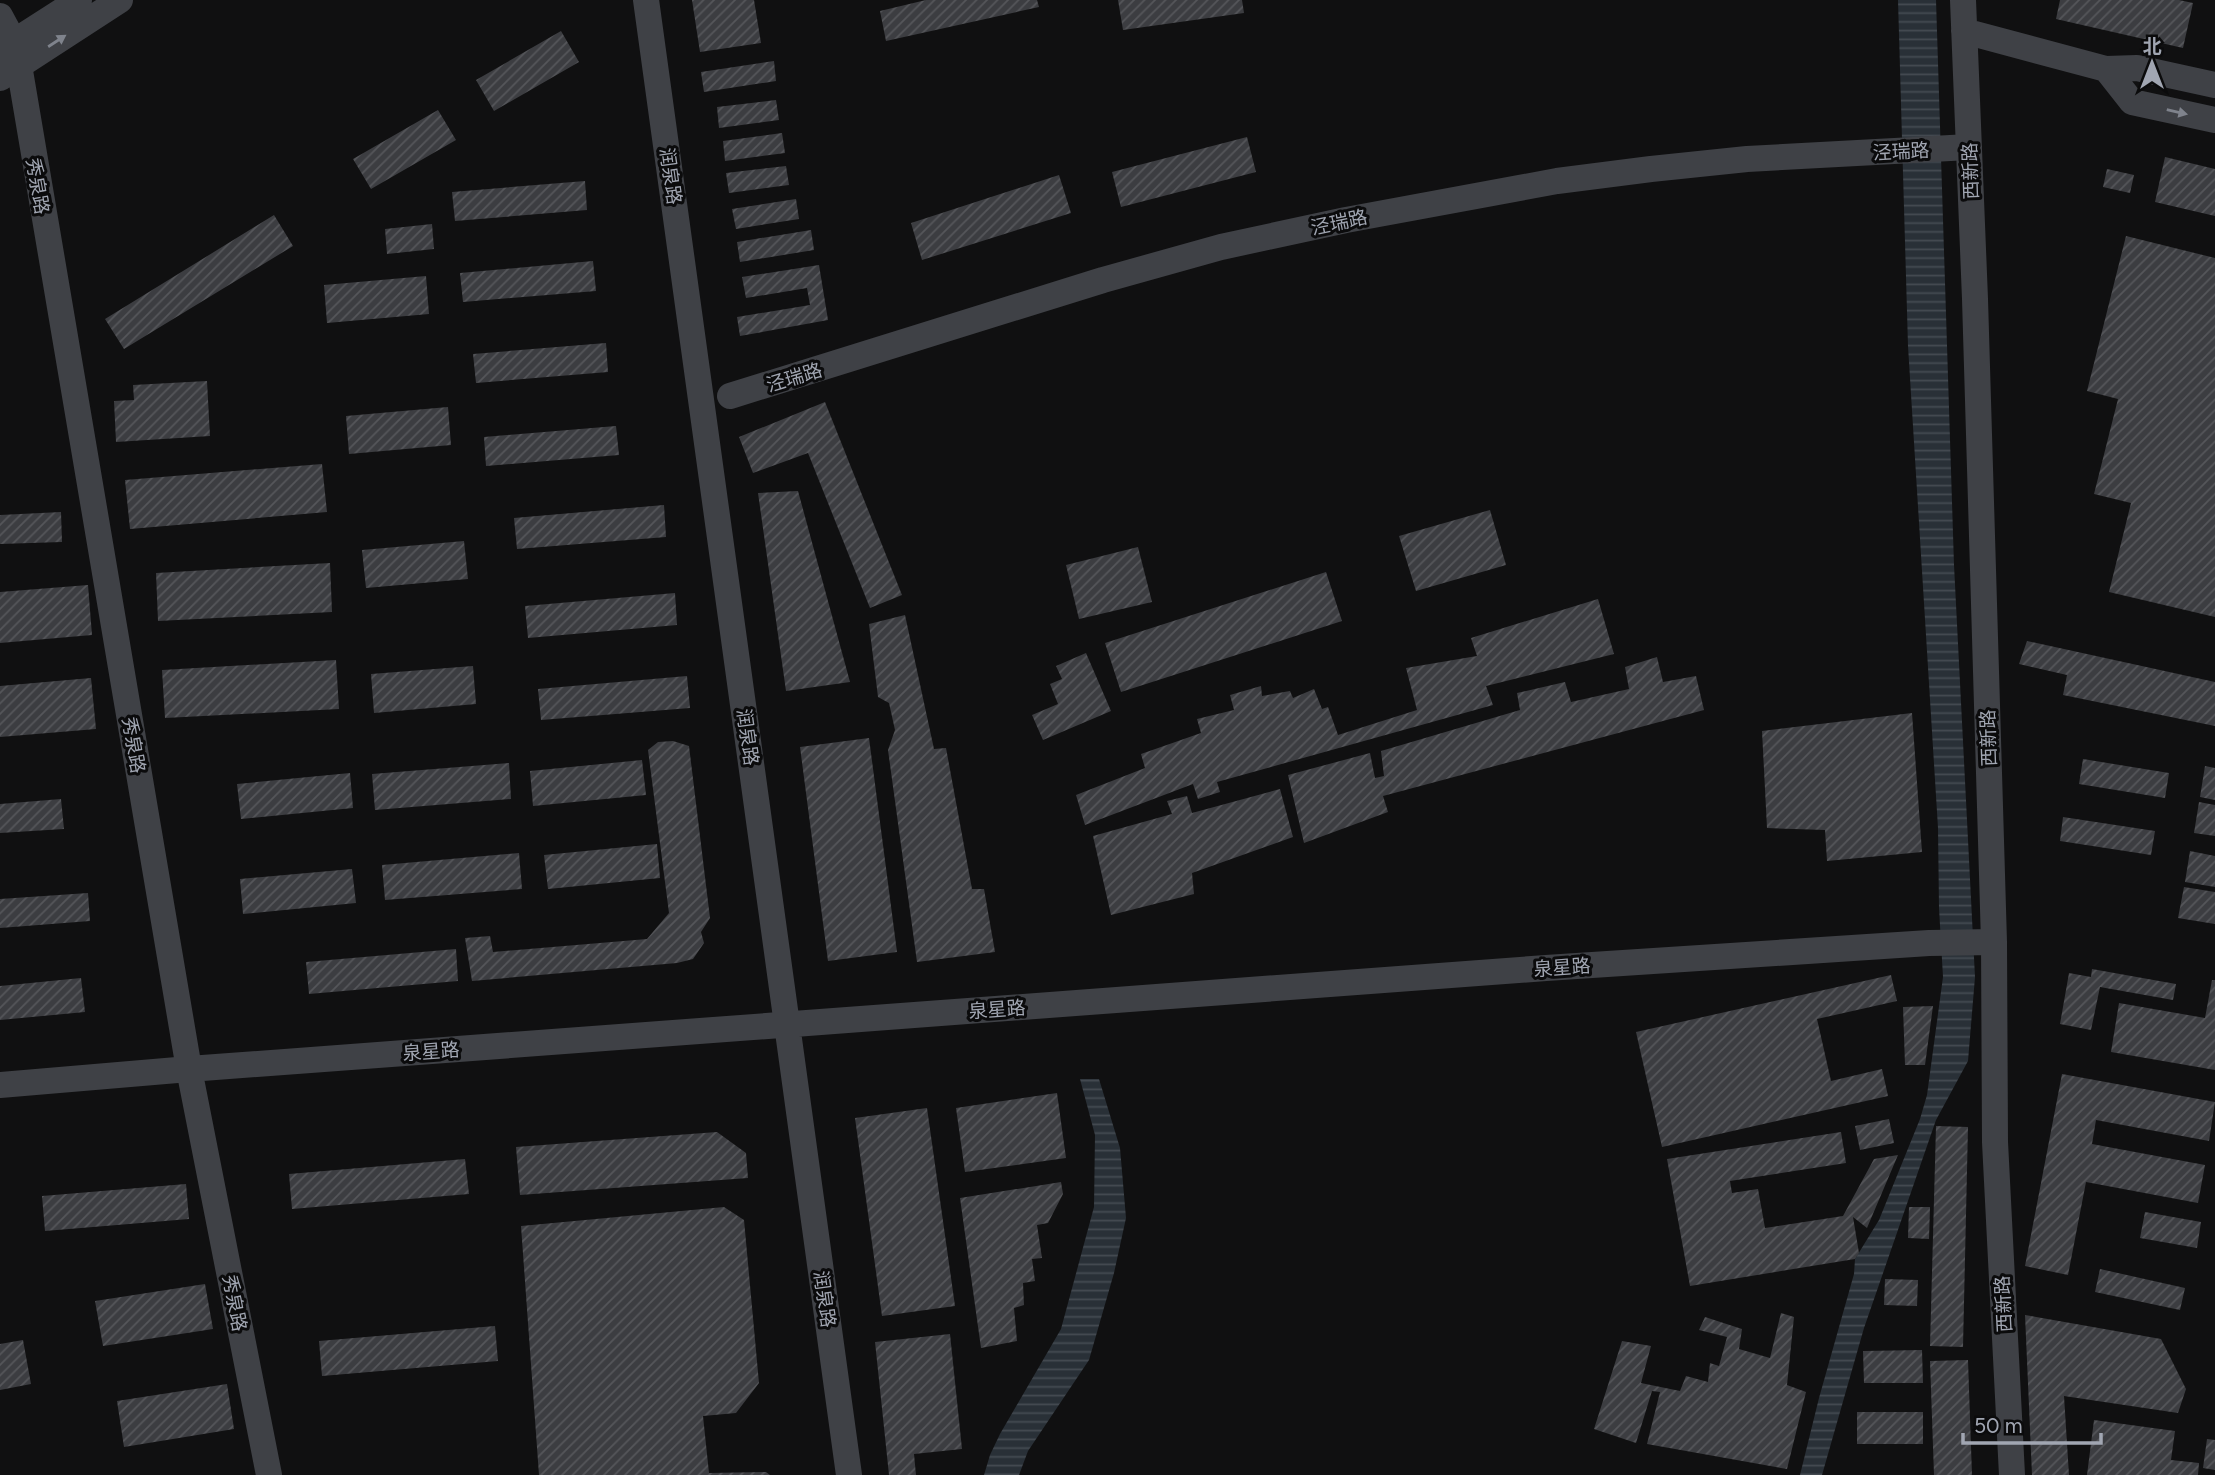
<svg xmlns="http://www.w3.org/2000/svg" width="2215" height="1475" font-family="Figtree,'Noto Sans SC',sans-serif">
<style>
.water{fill:url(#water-rules)}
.building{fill:url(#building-hatch)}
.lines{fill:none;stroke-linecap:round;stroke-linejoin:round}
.secondary{stroke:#3f4146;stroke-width:26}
.oneway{fill:#7f838c}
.labels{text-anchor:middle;stroke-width:6;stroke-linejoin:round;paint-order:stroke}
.street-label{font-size:19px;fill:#a1a6b2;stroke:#0b0b0c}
</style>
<defs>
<pattern id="water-rules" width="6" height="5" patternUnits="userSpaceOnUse" patternTransform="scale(1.75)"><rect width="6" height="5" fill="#293037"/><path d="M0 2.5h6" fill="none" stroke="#454b52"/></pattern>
<pattern id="building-hatch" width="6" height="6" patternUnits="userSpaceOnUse" patternTransform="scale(1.75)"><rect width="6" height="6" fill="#3c3d41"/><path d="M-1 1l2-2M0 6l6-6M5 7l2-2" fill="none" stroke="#55565a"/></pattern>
</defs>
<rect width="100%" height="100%" fill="#101011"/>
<path class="water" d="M1898,0H1936L1954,565L1975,977L1968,1061L1936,1120L1864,1328L1822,1475H1800L1819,1398L1854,1274L1855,1259L1879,1220L1920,1119L1927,1095L1943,977L1939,908L1938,828L1908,346Z
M1080,1079H1099L1120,1148L1126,1218L1114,1273L1089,1360L1028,1451L1019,1475H984L990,1455L1000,1434L1061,1329L1094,1207L1095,1135Z"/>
<path class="building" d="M692,0H754L761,43L700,52Z
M926,0H1037L1039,7L886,41L880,11Z
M1118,0H1242L1244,13L1123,30Z
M2060,0H2179L2193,3L2183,48L2056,19Z
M561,31L579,62L494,111L476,80Z
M774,61L776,81L704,92L701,72Z
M776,100L779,120L719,128L717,107Z
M438,110L456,140L371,189L353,159Z
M782,133L785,153L725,161L723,141Z
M1247,137L1256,172L1121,207L1112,172Z
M2165,157L2215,169V216L2155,202Z
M786,166L789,185L729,193L726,173Z
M2107,169L2134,175L2130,193L2103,187Z
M1059,175L1071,213L922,260L911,223Z
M585,181L587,210L455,221L452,192Z
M796,199L799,219L736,229L732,209Z
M274,215L293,246L124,349L105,319Z
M432,224L434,249L387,254L385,229Z
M811,230L814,250L740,262L737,242Z
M2126,236L2215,258V617L2109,592L2131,503L2094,494L2118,399L2087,391Z
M593,261L596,291L463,302L460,273Z
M819,265L828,320L740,336L737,317L810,305L807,288L746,298L742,277Z
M426,276L429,314L327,323L324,285Z
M606,343L608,372L476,383L473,354Z
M207,381L210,436L116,442L114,401L134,400L133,385Z
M825,402L902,595L870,608L808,453L753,473L739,437Z
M448,407L451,445L349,454L346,416Z
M616,426L619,455L486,466L484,437Z
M322,464L327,512L130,529L125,480Z
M798,491L850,682L786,691L758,493Z
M664,505L666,537L517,549L514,518Z
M1490,510L1506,565L1416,591L1399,536Z
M61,512L62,542L0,544V515Z
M464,541L468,579L366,588L362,550Z
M1138,547L1152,602L1079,619L1066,565Z
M330,563L332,612L158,621L156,573Z
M1326,572L1342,621L1121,692L1105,643Z
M88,585L92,635L0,643V592Z
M675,593L677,625L528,638L525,606Z
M1598,599L1614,654L1486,686L1493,705L1217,782L1220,792L1198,799L1193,784L1085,825L1076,795L1145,768L1141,754L1201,733L1197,719L1234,710L1230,695L1261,686L1262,696L1290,691L1293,698L1314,689L1322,709L1328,707L1338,735L1417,710L1406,668L1477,656L1471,638Z
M905,615L934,749L946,748L972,889H984L995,952L917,962L888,750L895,730L889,703L878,697L869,624Z
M2027,641L2215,682V726L2063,695L2067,675L2019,664Z
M1086,653L1111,711L1043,740L1032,715L1058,704L1050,684L1062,679L1056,666Z
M1657,657L1663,682L1696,676L1704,710L1383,796L1388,812L1304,843L1288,775L1370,753L1375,778L1384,776L1381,751L1520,710L1517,693L1565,682L1571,702L1629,689L1625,667Z
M336,660L339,709L165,718L162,670Z
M473,666L476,704L374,713L371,674Z
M687,676L690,708L541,720L538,689Z
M91,678L96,729L0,737V686Z
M1912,713L1922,852L1827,861L1825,830L1767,828L1762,731Z
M869,738L897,952L828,961L800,747Z
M673,741L689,746L710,918L701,932L704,943L693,959L677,963L472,981L465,938L490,936L493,952L647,939L669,913L648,750L658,742Z
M2083,759L2169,773L2165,798L2079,784Z
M642,760L646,795L533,806L530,771Z
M509,763L511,799L375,810L372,774Z
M2205,766L2215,768V800L2200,797Z
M350,773L353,808L241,819L237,784Z
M1280,789L1293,837L1192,873L1194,894L1111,915L1093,836L1172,814L1167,801L1187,796L1192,813Z
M61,799L64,829L0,833V804Z
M2199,802L2215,805V836L2194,833Z
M2063,817L2155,831L2151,855L2060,841Z
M657,844L660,878L548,889L544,855Z
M2190,851L2215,856V887L2185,882Z
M519,853L522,889L385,900L382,865Z
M352,869L356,903L243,914L240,879Z
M2184,887L2215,892V924L2178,918Z
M88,893L90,921L0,928V899Z
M456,949L458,981L309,994L306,962Z
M2092,969L2176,984L2173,1000L2100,987L2091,1030L2060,1024L2069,973L2091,977Z
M1891,975L1897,1001L1817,1019L1831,1081L1882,1069L1888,1096L1662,1147L1636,1032Z
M81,978L85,1012L0,1020V986Z
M2212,980H2215V1070L2111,1052L2119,1003L2205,1018Z
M1933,1006L1925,1065H1905L1903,1007Z
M2062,1074L2215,1102L2209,1141L2096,1120L2092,1144L2205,1165L2198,1203L2086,1182L2068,1275L2025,1266Z
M1057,1093L1066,1158L965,1172L956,1108Z
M927,1108L955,1306L882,1316L855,1118Z
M1889,1119L1894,1143L1860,1150L1855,1126Z
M1936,1126L1968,1127L1963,1347L1930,1346Z
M717,1132L746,1153L748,1178L520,1195L516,1147Z
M1841,1132L1846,1163L1730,1181L1732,1193L1758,1189L1765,1228L1843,1216L1874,1159L1898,1155L1867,1228L1853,1217L1859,1253L1855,1259L1690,1286L1667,1159Z
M465,1159L469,1194L292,1209L289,1174Z
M1061,1182L1063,1194L1048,1223L1037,1225L1042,1258L1032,1259L1035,1281L1023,1283L1024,1305L1014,1308L1017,1341L981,1348L960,1198Z
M186,1184L189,1219L45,1231L42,1196Z
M724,1207L744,1220L759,1383L736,1413L703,1416L709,1473L766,1472L770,1475H539L521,1226Z
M1909,1207H1930L1929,1239L1908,1238Z
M2145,1212L2201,1222L2197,1248L2140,1238Z
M2100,1269L2185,1288L2180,1310L2095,1292Z
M1885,1279L1918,1280L1917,1306L1884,1305Z
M205,1284L213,1329L103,1346L95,1301Z
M1781,1313L1794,1317L1787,1385L1806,1392L1787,1469L1647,1444L1660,1392L1652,1391L1636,1443L1594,1429L1622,1341L1651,1346L1641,1383L1680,1391L1686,1376L1708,1382L1710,1363L1719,1366L1727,1337L1699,1330L1705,1317L1742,1329L1739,1349L1770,1358Z
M2025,1315L2161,1339L2186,1389L2178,1413L2064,1396L2069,1475H2032Z
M495,1326L498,1361L322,1376L319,1341Z
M950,1334L962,1449L914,1454L916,1475H889L875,1342Z
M23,1340L31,1384L0,1390V1344Z
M1922,1350L1923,1383H1864L1863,1351Z
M1968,1360L1972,1475H1934L1930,1361Z
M227,1384L234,1429L124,1447L117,1401Z
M1857,1412H1923V1444H1857Z
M2094,1420L2175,1431L2171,1460L2199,1463L2198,1475H2087Z
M2207,1439L2215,1440V1470L2203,1468Z"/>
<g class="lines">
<path class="secondary" d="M646,0L849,1475
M1963,0L1975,299L1994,942L1995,1142L2012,1475
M0,16L14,42L19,65L189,1069L269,1475
M1964,31L2106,69L2137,68L2215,85
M1,50L79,0
M2106,69L2132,102L2215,120
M0,78L120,0
M730,396L1103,280L1221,247L1346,220L1557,181L1651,169L1747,159L1969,147
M0,1085L189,1069L1546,968L1929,943L1994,942"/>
</g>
<defs><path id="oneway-solid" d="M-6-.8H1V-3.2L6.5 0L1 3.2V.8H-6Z" transform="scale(1.75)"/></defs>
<g class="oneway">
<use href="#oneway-solid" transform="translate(57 41) rotate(-33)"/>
<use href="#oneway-solid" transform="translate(2177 112) rotate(13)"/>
</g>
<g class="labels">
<g class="street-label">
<text transform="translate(1901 151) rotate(-3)" y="7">泾瑞路</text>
<text transform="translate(1970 171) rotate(-92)" y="7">西新路</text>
<text transform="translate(671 176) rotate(82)" y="7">润泉路</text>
<text transform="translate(38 186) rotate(80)" y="7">秀泉路</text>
<text transform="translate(1339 222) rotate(-12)" y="7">泾瑞路</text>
<text transform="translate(794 377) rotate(-17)" y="7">泾瑞路</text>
<text transform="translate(748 737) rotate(82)" y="7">润泉路</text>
<text transform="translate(1988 738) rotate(-92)" y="7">西新路</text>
<text transform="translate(134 745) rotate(80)" y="7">秀泉路</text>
<text transform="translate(1562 967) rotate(-4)" y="7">泉星路</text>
<text transform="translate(997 1009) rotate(-4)" y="7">泉星路</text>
<text transform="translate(431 1051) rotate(-4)" y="7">泉星路</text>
<text transform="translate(825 1299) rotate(82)" y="7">润泉路</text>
<text transform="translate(235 1303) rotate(79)" y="7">秀泉路</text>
<text transform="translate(2003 1304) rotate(-93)" y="7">西新路</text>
</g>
</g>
<g transform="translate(2152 63)" stroke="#0b0b0c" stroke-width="5" paint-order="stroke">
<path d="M0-5L12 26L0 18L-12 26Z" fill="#a1a6b2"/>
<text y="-10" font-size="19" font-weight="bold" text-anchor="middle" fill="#a1a6b2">北</text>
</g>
<path d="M1963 1433v10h138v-10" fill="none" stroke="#a1a6b2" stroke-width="3.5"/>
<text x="1974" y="1433" font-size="21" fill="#a1a6b2" stroke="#0b0b0c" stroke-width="5" paint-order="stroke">50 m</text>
</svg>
